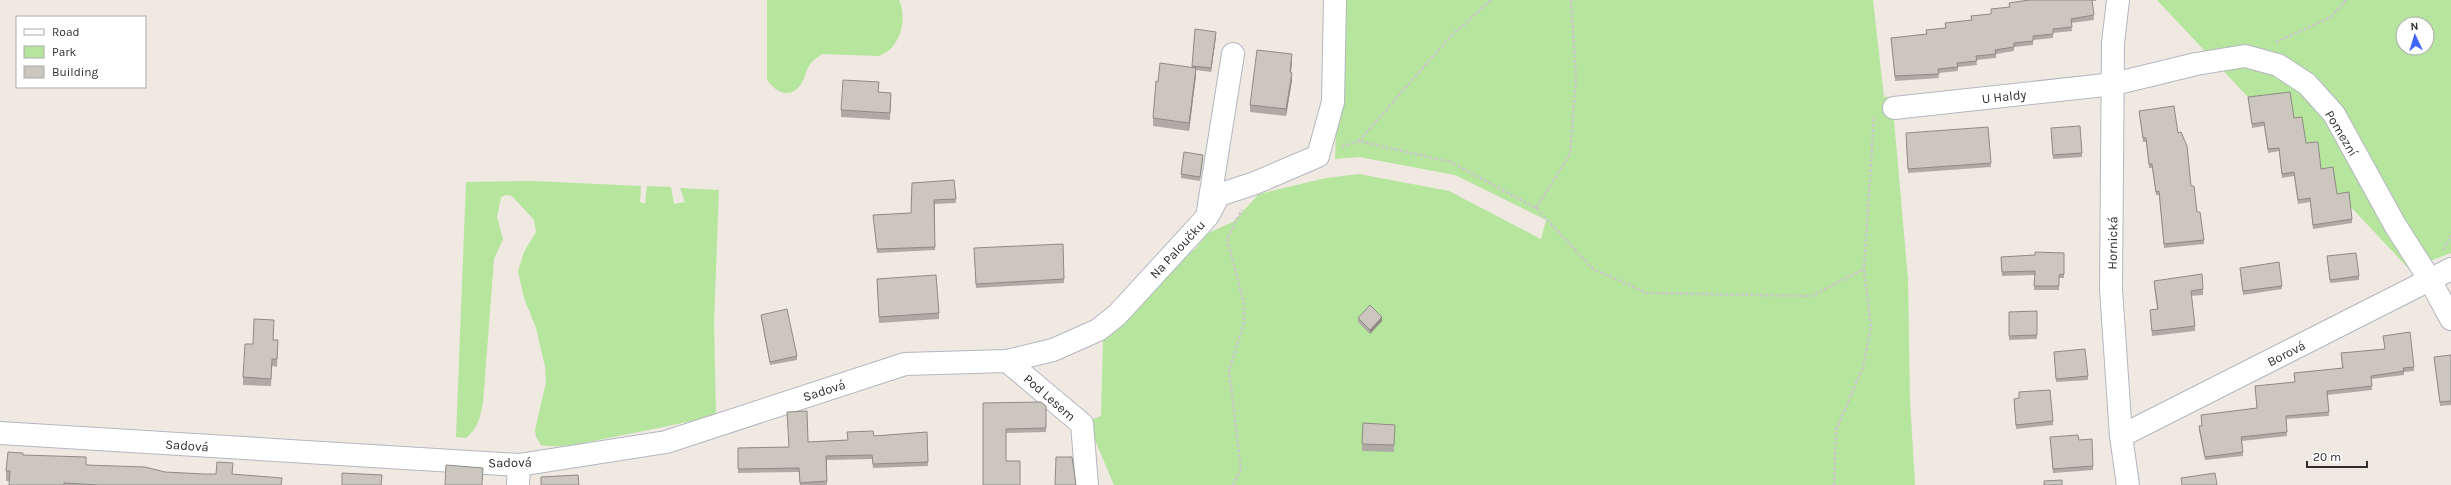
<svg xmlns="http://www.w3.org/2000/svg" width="2451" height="485" font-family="Karla,sans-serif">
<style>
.green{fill:#b6e59e;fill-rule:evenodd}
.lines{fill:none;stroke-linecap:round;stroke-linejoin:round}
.minor-casing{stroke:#b4b7c1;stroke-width:24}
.path{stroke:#c9c9c9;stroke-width:2.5;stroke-dasharray:3 2;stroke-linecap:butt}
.minor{stroke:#fff;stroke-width:22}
.wall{fill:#afaba4}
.shaded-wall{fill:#8e8b86}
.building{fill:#cbc7bf;stroke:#8e8b86}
.labels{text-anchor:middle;stroke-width:3.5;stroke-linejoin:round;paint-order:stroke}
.street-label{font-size:13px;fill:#2e2e2e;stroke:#fff}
</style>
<rect width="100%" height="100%" fill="#efe9e1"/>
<path class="green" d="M767,0H899C908,20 900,49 879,56L822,54C818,57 813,60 810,64C806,70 805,78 801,84C791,100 775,92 767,80Z
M1340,0H1873L1884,97H1891L1894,120L1908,279L1910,399L1915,485H1114L1087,421L1101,416L1103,340L1165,274L1196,248L1208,233L1233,222L1259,194L1326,178L1359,174L1449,191L1541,239L1546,220L1455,175L1359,157L1335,159Z
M2157,0H2451V253L2409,269ZM2403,24H2427V48H2403Z
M533,181L641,186L640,202L645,204L647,186L671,187L674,204L685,202L680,188L719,190L714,322L716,415C680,424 644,431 608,438C587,442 562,449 541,445L536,437L535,430L546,382L545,367L536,328L524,298L518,271L524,252L536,232L534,220L512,196L506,195L501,197L497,217L503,239L494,259L483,403C480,418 478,428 466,438L456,437L466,182Z"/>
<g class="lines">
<defs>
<path id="minor" d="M2118,0L2113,43L2111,289L2121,436L2128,485
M1894,108L2114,84L2196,64L2245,56L2278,65L2307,84L2334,114L2395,225L2430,280L2451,319
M1209,214L1219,195L1255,183L1318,156L1333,102L1335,0
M1007,361L1082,424L1087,485
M0,433L519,465L666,442L905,364L1007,361L1053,350L1098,330L1117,315L1207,217L1233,54
M2121,436L2451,269
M518,485L519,465"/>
</defs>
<use href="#minor" class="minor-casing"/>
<path class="path" d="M2276,42L2331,17L2346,0
M1359,141L1448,39L1491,0
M1342,147L1359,141L1451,162L1536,208L1593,269L1647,293L1811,296L1864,269
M1536,208L1570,154L1576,78L1571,0
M2443,250L2451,235
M1233,485L1241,469L1229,370L1244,323V303L1227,239L1242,210
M1834,485L1836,430L1863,367L1871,328L1864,269L1874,116"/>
<use href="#minor" class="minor"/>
</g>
<path class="wall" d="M2028,0H2096V1H2092L2094,20L2071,23L2072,31L2053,33V38L2033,40V45L2014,47V51L1996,54V58L1976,60L1977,65L1958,67V71L1938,73L1939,78L1895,81L1891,38L1926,34V30L1945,28V23L1971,20V16L1991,14L2009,7V3Z
M1195,29L1216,36L1211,72L1196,70V75L1189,131L1153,126V118L1158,82L1192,67Z
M1292,62L1291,72L1292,80L1286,116L1250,112V105Z
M879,92L891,101L890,120L841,117V110Z
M2248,97L2294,118L2306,143L2352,219V223L2313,229L2310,202L2298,204L2294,176L2282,178L2279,151L2268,153L2264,126L2252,128Z
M2139,111L2178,133L2204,240V244L2164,248L2159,195H2156L2152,168H2149L2146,142H2143Z
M2051,132L2082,153V157L2053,159Z
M1906,137L1991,163V167L1908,173Z
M1203,159L1200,181L1181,178V174Z
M954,180L956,203L935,204V250L877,253L873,215L911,213Z
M1063,244L1064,283L976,288L974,251Z
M2064,253V278H2059V290H2034L2035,275L2002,276L2001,257Z
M2327,256L2359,276V280L2330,283Z
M2240,268L2282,286V289L2243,295L2240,272Z
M877,279L939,313V319L879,323Z
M2154,281L2203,289V295L2191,296L2195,326V331L2152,336L2150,310L2157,309L2154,286Z
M2037,311V339L2009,340V312Z
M761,315L797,356V360L770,365L761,318Z
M1358,318L1382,321L1370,334L1358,322Z
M274,328L273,340L278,347L277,367L272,366L271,386L243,385V377L253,344Z
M2383,336L2414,367V371L2404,372V375L2371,379L2372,390L2327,395L2329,416L2286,419L2287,436L2242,441L2243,456L2205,460L2199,430V426H2202L2201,415L2257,408L2255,386L2295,382L2294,373L2342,368L2341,353L2385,349Z
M2054,352L2088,376V380L2056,382Z
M2451,355V405L2440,406L2434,357Z
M2014,399L2053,421V425L2016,429Z
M983,403L1046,406V432L1006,433L983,485Z
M1363,423L1395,425L1394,452L1362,451Z
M927,432L928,466L873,468L872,459L827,460V485H800L799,472L738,473V448L788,447L808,442L848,440L874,436Z
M2050,437L2079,440L2093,466V470L2053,473Z
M23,455L86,465L165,472L204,474H232L282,485H9L10,481H6V471Z"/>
<path class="shaded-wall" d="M1216,32V36L1211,72V68Z
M1292,54V62L1290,80V72Z
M1196,68V75L1189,131V123Z
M1292,73V80L1286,116V109Z
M1382,317V321L1370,334V330Z"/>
<path class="building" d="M2029,0H2092L2094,15L2071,19L2072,27L2053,29V34L2033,36V41L2014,43V47L1995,50L1996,54L1976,56L1977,61L1957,63L1958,67L1938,69L1939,74L1895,76L1891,38L1927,34L1926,30L1946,28L1945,23L1972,20L1971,16L1991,14V9L2010,7L2009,3Z
M1195,29L1216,32L1211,68L1192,66Z
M1257,50L1292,54L1290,72L1292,73L1286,109L1250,105Z
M1160,63L1196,68L1189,123L1153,118L1156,81L1158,82Z
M843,80L879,82L878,92L891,93L890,113L841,110Z
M2290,92L2294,118L2302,117L2306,143L2318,142L2321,169L2333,167L2337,194L2349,192L2352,219L2313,225L2310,198L2298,200L2294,172L2282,174L2279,148L2268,149L2264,122L2252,124L2248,97Z
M2174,106L2178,133L2181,132L2187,146L2191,186H2194L2197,212H2200L2204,240L2164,244L2159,191L2156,192L2152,164H2149L2146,138H2143L2139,111Z
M2080,126L2082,153L2053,155L2051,128Z
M1988,127L1991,163L1908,169L1906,133Z
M1184,152L1203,155L1200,177L1181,174Z
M954,180L956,199L934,200L935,247L877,249L873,215L911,213L912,183Z
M1063,244L1064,279L976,284L974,248Z
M2035,252L2064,253V274L2059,275V286H2034L2035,271L2002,272L2001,257L2035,255Z
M2356,253L2359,276L2330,280L2327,256Z
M2279,262L2282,286L2243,291L2240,268Z
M2202,274L2203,289L2191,291L2195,326L2152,331L2150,310L2158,309L2154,281Z
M936,275L939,313L879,317L877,279Z
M1370,305L1382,317L1370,330L1358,318Z
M787,309L797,356L770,362L761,315Z
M2037,311V335L2009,336V312Z
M254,319L274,320L273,340H278L277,359H272L271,379L243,377L245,344H253Z
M2410,332L2414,367L2403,368L2404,371L2371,376L2372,386L2327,391L2329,412L2286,416L2287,432L2241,437L2243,452L2205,457L2199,426H2202L2201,415L2257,408L2255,386L2295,382L2294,373L2343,368L2341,353L2385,349L2383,336Z
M2085,349L2088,376L2056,379L2054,352Z
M2451,355V401L2440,402L2434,357Z
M2050,390L2053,421L2016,425L2014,399L2019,398V392Z
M1041,402L1046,406V428L1006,429V461H1020V485H983V403Z
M807,411L808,442L848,440L847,432L873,431L874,436L927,432L928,462L873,464L872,455L826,456L827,481L800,483L799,468L738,469V448L789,447L787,412Z
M1363,423L1395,425L1394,445L1362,444Z
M2078,435L2079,440L2092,439L2093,466L2053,469L2050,437Z
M8,452L23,453V455L86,457V465L145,467L165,472L204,474H216L217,462L233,463L232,474L282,478L281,485H99L64,483V485H9L10,471H6Z
M1056,457H1072L1076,485H1055Z
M446,465L483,468L482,485H445Z
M342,473L382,475L381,485H342Z
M2215,473L2217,485H2182L2181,478Z
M578,475L579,485H541V477Z
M2062,480V485H2044V481Z"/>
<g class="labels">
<g class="street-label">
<text transform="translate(2004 96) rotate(-6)" y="5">U Haldy</text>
<text transform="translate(2342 133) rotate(59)" y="5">Pomezní</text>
<text transform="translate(2112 243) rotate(-89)" y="5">Hornická</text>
<text transform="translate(1177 249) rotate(-47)" y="5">Na Paloučku</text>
<text transform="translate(2286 353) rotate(-27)" y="5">Borová</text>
<text transform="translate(824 390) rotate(-18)" y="5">Sadová</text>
<text transform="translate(1050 397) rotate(41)" y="5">Pod Lesem</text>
<text transform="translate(187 445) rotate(4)" y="5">Sadová</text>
<text transform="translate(510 462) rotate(-1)" y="5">Sadová</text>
</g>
</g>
<rect x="16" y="16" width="130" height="72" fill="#ffffff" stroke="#ababab"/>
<rect x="24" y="29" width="20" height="6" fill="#ffffff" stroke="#ababab"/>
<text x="52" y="36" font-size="12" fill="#2e2e2e">Road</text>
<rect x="24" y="46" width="20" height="12" fill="#b6e59e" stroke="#ababab"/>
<text x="52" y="56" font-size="12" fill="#2e2e2e">Park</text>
<rect x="24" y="66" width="20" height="12" fill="#cbc7bf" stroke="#ababab"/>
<text x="52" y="76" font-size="12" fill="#2e2e2e">Building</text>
<g transform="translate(2415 36) rotate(356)"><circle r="19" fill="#ffffff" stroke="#ababab"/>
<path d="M0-3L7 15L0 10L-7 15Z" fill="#4264fb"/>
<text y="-6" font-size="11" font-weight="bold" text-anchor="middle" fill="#2e2e2e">N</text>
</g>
<path d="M2307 461v6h60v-6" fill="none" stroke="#2e2e2e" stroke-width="2"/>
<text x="2313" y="461" font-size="12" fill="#2e2e2e" stroke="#ffffff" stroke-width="3" paint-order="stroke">20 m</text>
</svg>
